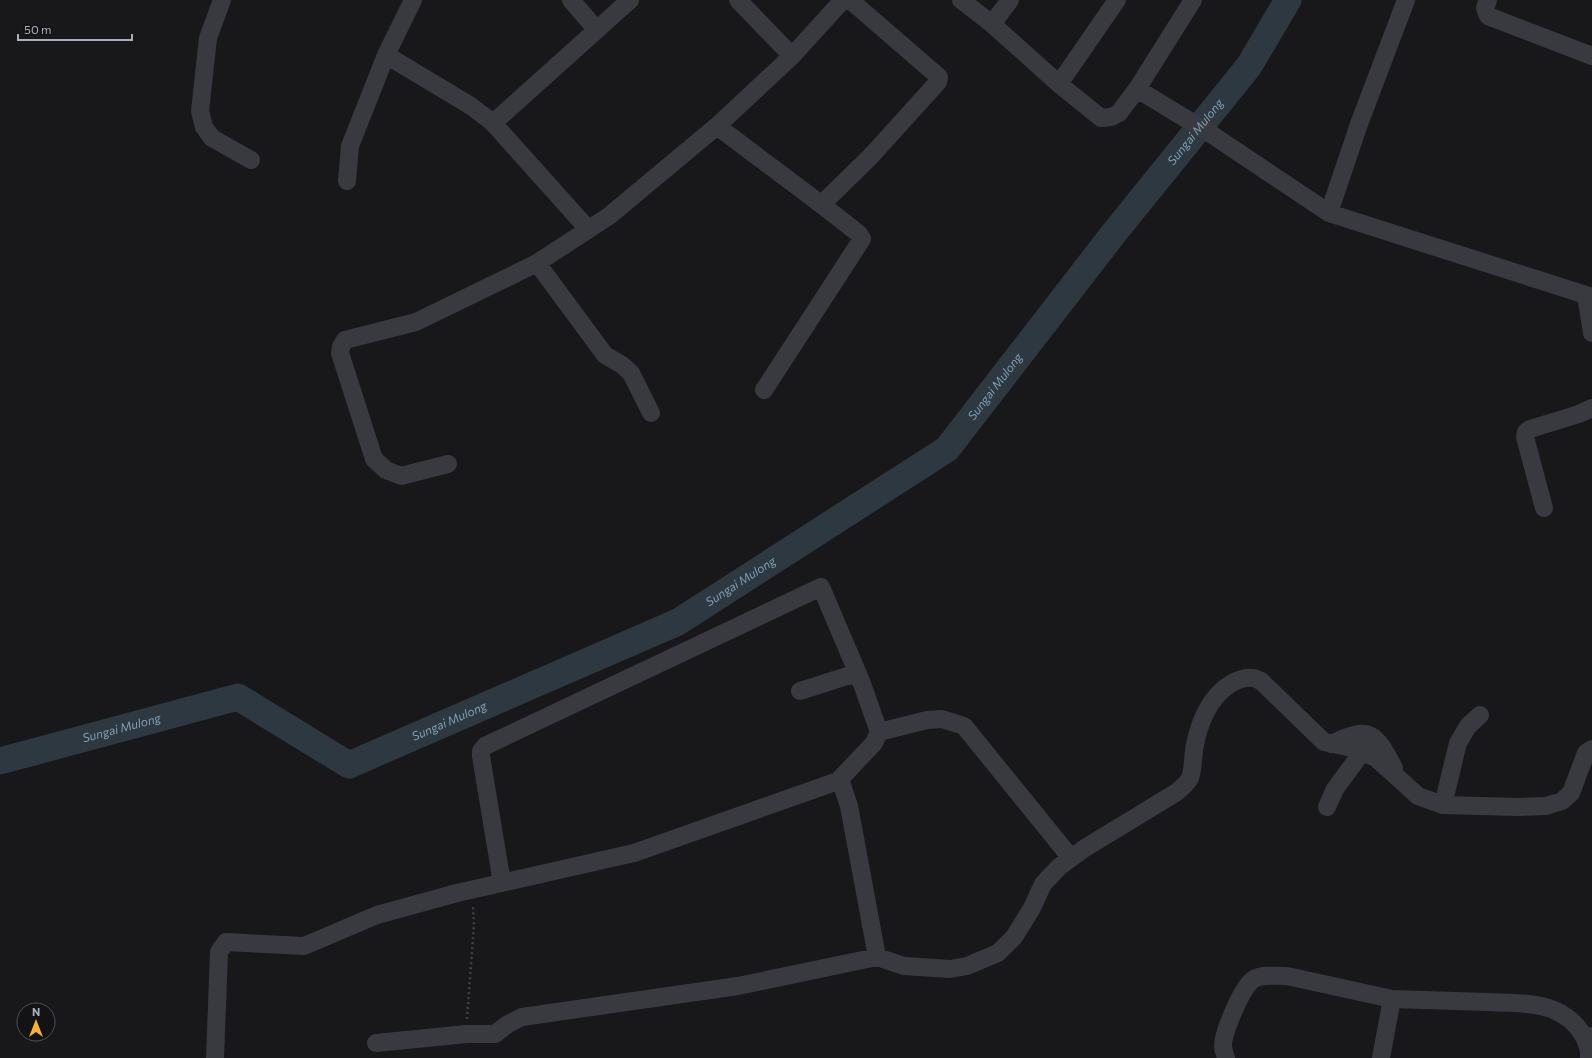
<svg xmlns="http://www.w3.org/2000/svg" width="1592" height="1058" font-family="Commissioner,sans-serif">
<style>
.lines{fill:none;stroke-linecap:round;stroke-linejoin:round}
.river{stroke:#2d3840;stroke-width:27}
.path{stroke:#3f4147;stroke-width:2.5;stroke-dasharray:2 3;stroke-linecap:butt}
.minor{stroke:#393a40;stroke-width:18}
.labels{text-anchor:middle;stroke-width:3;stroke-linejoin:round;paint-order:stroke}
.water-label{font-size:12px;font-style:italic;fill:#809fb7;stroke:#131316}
</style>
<rect width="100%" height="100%" fill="#18181b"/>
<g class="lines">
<path class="river" id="s1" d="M0,761L238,697L349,765L678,622L947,449L1114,233L1249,66L1288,0"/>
<path class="path" d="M467,1019L474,924L473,906"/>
<path class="minor" d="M222,0L208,38L200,111L204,127L212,138L251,160
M571,0L596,29
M738,0L792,56
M961,0L992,24
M1010,0L992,24L1059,84L1101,118L1111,117L1119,113L1137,89L1193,0
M1488,0L1485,8L1488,16L1592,56
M386,55L471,106L493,123L588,229
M1059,84L1117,0
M1137,89L1211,134L1329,213L1592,297
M493,123L630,0
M717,126C764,162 813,197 859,234L862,239L764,390
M347,181L350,146L386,55L413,0
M822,204L871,156L938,82L939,77L850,0
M1329,213L1359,124L1406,0
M537,263L605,355L622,365L631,373L651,413
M1586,295L1592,333
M448,464L401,476L386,470L374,459L340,353L341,347L345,340L416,322L537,263L609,216L717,126L792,56L843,0
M1544,508L1525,437L1526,432L1530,429L1579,414L1592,408
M800,691L847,676L855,675L861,681L879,732L874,743L838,781
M879,732L927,720L942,719L964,726L1071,858
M1331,744C1370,725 1375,732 1394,768
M1443,805L1458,743L1468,726L1480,715
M1327,807L1335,789L1363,751
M502,883L481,756V751L485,746L821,587L861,681
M1585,1039L1589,1050V1058
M376,1043L467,1034H495L508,1024L522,1017L738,986L877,957L904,966L950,969L967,966L998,953L1014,937L1032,908L1043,884L1059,867L1085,848L1177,792C1181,788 1188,783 1190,778C1193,770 1193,759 1194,750C1198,725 1209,696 1232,683C1242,678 1250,675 1261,681L1324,742L1352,748L1376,758L1418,796L1443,805L1518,807L1546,806L1562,801L1571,793L1586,753L1592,749
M215,1058L219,952L226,942L304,946L377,915L457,893L634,853L838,781L842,785L849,806L877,957
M1226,1058C1225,1054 1223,1050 1223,1046C1223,1033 1242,986 1254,979C1263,974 1277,976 1287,976L1392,999
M1381,1058L1392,999C1424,1000 1455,1001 1487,1002C1508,1003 1535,1002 1554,1010C1569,1017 1578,1025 1585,1039L1592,1036"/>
</g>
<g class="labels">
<g class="water-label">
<text dy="4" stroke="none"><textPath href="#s1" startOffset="1458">Sungai Mulong</textPath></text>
<text dy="4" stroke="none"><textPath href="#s1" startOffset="1134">Sungai Mulong</textPath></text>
<text dy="4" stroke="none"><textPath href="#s1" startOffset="810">Sungai Mulong</textPath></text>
<text dy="4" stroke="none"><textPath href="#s1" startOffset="486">Sungai Mulong</textPath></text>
<text dy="4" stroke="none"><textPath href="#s1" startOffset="126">Sungai Mulong</textPath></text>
</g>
</g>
<g transform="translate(36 1022)"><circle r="19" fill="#131316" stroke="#4f5258"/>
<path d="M0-3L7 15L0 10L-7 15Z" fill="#fbb130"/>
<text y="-6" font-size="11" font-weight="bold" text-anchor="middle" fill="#aab0bb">N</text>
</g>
<path d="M18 34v6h114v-6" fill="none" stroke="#aab0bb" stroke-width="2"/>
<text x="24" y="34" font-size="12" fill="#aab0bb" stroke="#131316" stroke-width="3" paint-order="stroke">50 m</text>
</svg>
